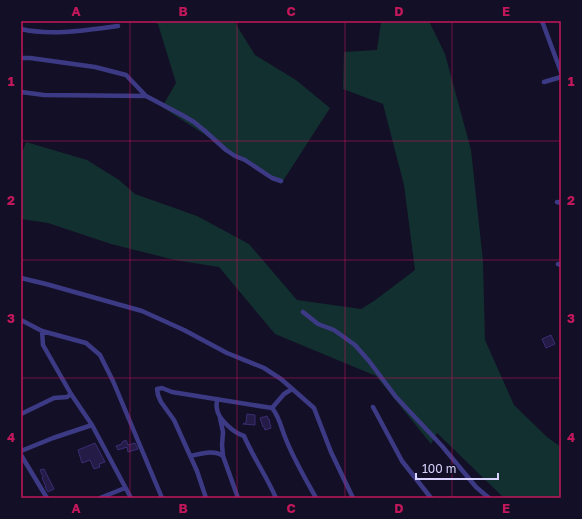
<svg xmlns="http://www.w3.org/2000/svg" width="582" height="519" font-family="'Golos Text',sans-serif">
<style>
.green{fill:#12302f}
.building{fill:#241b47;stroke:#3b2d73}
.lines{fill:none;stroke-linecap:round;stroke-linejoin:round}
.minor{stroke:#3d3a85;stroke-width:4.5}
.grid{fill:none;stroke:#c2185b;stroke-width:1;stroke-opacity:0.55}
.neatline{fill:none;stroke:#c2185b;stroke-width:1.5}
.grid-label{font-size:13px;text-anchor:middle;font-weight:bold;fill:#c2185b}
</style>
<rect width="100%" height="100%" fill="#130f26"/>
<path class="green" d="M151,21H234L255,55L296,80L330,108L281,184L162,107L176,83L158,24Z
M380,21H429L445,54L471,150L483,261L485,340L514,405L547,437L561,447V498H504L437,433L431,444L376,376L275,334L219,267L175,260L111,244L48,223L21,219V155L26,142L87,160L119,180L135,194L197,216L249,244L297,300L361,309L374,301L415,270L404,185L383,104L343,89L344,52L377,50L381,22Z"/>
<path class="building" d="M551,335L555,344L546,348L542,339Z
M247,414L255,415V425L243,424L246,423Z
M267,416L268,419H269L271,428L265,430L264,427H263L260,418Z
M126,440L128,445L135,443L138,449L128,452L127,447L118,450L116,446L122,444V442Z
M95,443L105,462L99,464L100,467L94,469L90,460L82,463L78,450Z
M44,469L54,489L48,492L45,487H46L42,478L43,477L40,470Z"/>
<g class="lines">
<path class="minor" d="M542,21L561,72
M21,29C51,36 87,30 118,26
M21,58H30L95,67L126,75L146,96L182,115L194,122L205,131L226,150L235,156L245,160L272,178L281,181
M544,82L561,77
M21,92L44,95L146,96
M557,202L561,203
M558,264L561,265
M21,278L46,284L142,311L184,330L227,353L264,368L281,379L314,408L331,452L353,498
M303,312L318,324L334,330L355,345L369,361L396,397L442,446L476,487L489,498
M21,320L42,331L86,343L100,355L113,381L162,498
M42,331L43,345L71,394L92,425L131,498
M217,399C217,402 216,406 217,409C218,419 234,433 244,436C253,457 267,477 276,498
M373,407L402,461L431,498
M272,408L284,394L292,389
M21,414L54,398L67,397L71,394
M220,418L223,432L222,445L223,456
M21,451L53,438L92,425
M21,455L47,498
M190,456C200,454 214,449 223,456L238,498
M100,498L125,488
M206,498L197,471L174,420L161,402L158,395L157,389L162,388L172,392L272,408C279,416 281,427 285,437C293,458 305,478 316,498"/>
</g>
<path class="grid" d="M130,21V498M237,21V498M345,21V498M452,21V498M21,141H561M21,260H561M21,378H561"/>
<rect width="582" height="519" fill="none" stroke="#130f26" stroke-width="44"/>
<path d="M416 473v6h82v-6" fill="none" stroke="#d9d4ff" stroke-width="2"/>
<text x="422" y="473" font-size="12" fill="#d9d4ff" stroke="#130f26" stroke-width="3" paint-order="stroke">100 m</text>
<rect x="22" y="22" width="538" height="475" class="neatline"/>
<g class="grid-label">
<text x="76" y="16">A</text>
<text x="183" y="16">B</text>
<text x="291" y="16">C</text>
<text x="399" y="16">D</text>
<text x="506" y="16">E</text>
<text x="11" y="86">1</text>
<text x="571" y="86">1</text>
<text x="11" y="205">2</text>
<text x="571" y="205">2</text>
<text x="11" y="323">3</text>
<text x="571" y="323">3</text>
<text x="11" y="442">4</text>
<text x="571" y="442">4</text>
<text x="76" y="513">A</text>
<text x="183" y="513">B</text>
<text x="291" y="513">C</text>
<text x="399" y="513">D</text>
<text x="506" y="513">E</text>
</g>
</svg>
